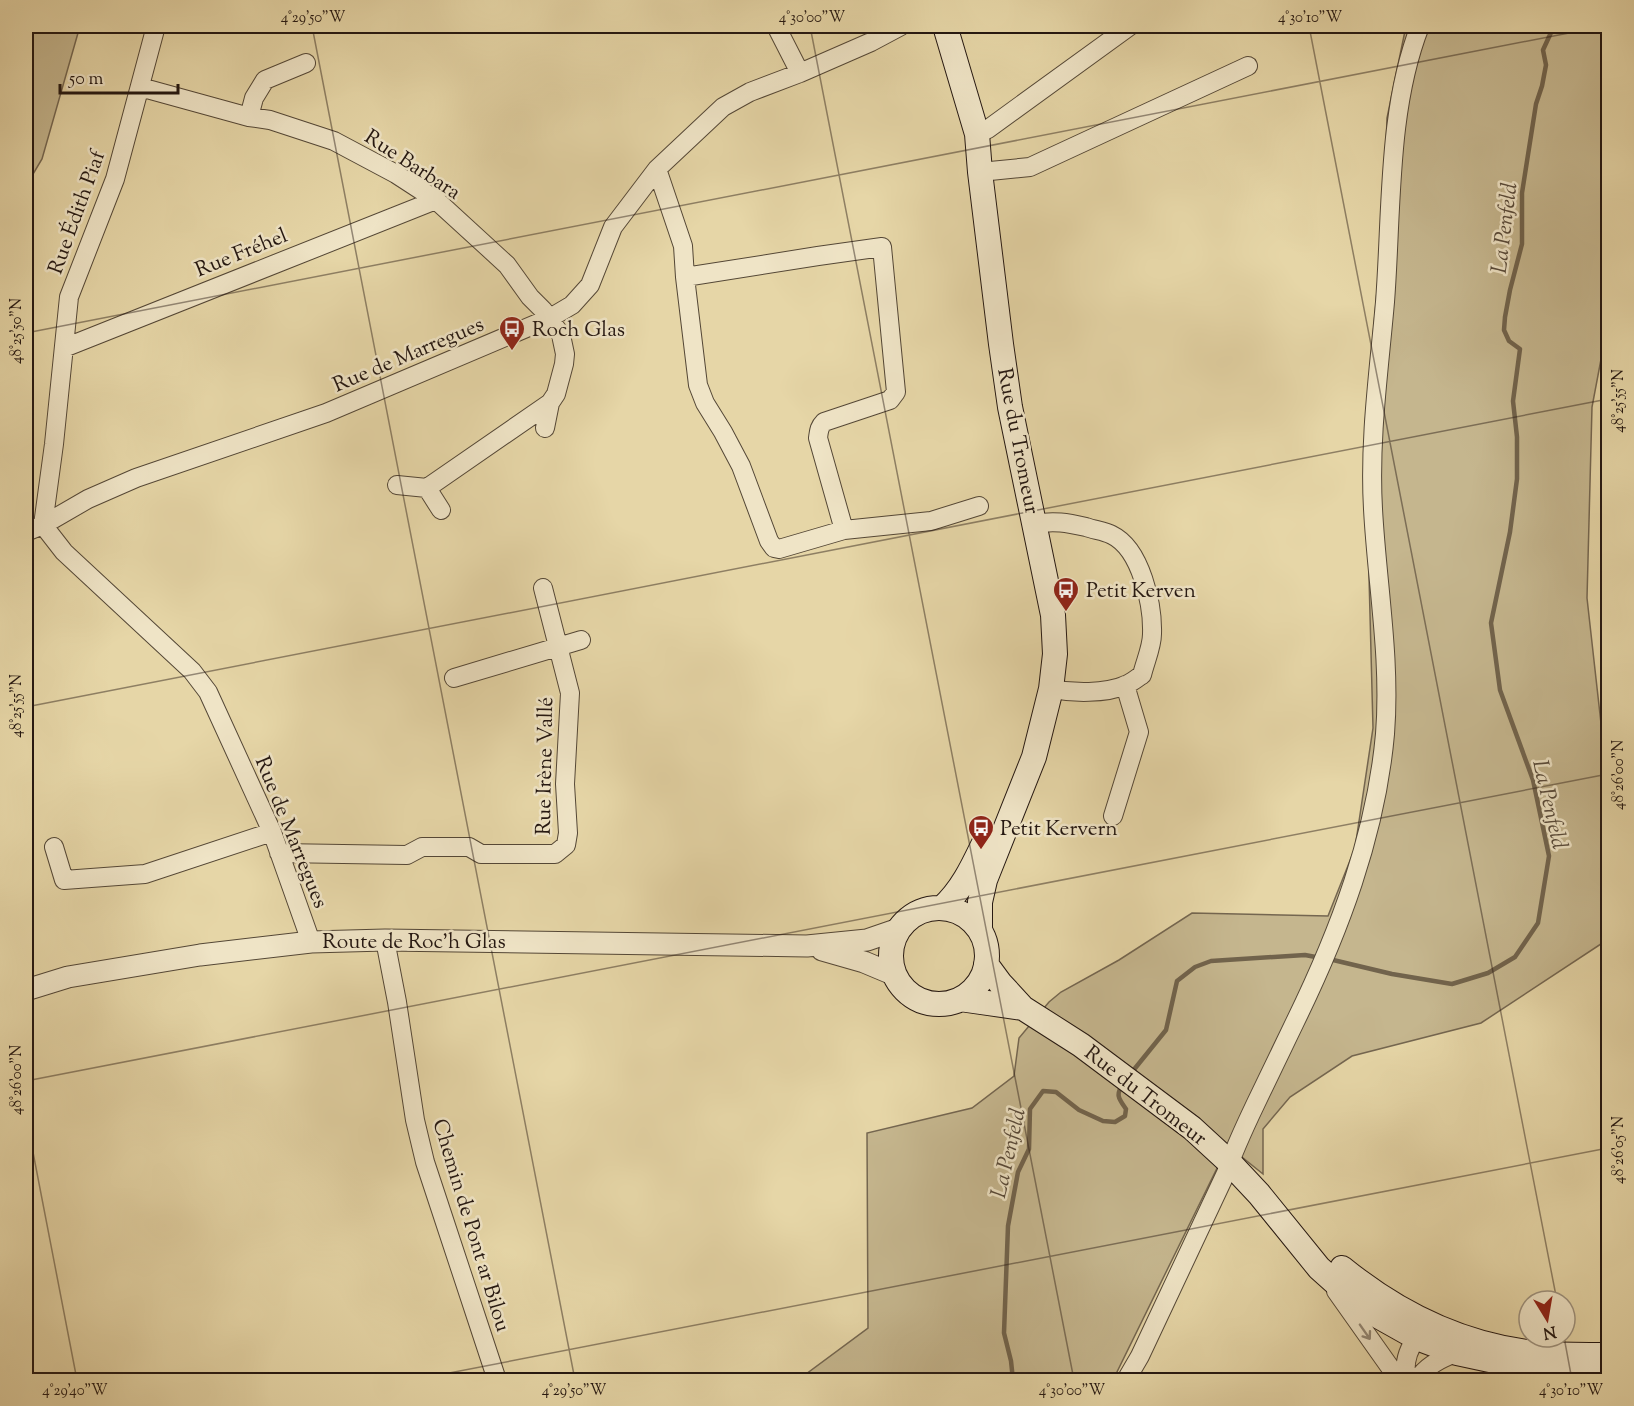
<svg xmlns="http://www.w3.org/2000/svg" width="1634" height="1406" font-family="'Sorts Mill Goudy',serif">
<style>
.green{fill:#c5b68e;stroke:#746650;stroke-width:1.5}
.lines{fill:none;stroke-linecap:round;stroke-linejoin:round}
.stream{stroke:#71634c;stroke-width:4.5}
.minor-casing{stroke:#544736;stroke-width:20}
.tertiary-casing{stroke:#544736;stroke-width:23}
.secondary-casing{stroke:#241711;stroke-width:26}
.minor{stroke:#efe4c6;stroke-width:18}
.tertiary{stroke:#efe4c6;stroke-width:21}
.secondary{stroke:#efe4c6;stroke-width:24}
.oneway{stroke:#948875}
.ticks{fill:none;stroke:#241711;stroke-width:1.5;stroke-opacity:0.45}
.labels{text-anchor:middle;stroke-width:5;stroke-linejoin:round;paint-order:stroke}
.street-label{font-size:21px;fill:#241711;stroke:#efe4c6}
.poi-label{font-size:21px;fill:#241711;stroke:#efe4c6;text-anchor:start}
.water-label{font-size:22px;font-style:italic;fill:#574939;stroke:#efe4c6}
.neatline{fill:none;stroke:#241711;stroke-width:2}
.ticks-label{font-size:15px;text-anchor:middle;fill:#241711}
</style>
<rect width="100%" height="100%" fill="#e6d6a7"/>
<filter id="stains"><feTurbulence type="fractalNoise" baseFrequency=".00333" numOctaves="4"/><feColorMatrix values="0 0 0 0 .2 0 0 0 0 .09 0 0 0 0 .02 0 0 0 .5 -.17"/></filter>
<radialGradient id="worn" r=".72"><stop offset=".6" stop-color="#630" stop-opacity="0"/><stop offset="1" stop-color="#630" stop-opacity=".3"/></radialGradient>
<path class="green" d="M26,26H80L42,159L26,186Z
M1406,26H1608V339L1602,354L1592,407L1587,598L1608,786L1607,940L1481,1023L1352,1056L1290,1097L1263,1129V1174L1228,1146L1113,1380H798L868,1328L867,1133L972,1108L1014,1076L1019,1038L1049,1002L1061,992L1119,960L1192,913L1328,916L1355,848L1373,728L1365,425L1384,213L1387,118Z"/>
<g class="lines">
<path class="stream" d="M1530,26H1534
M1329,959L1392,974L1452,984L1488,973L1515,957L1538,923L1549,856L1533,780L1500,690L1491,623L1510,532L1517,479V437L1513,401L1520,349L1509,341L1504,330L1505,317L1510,290L1522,244V193L1536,104L1542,86L1546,65L1543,50L1554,26
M1132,1072L1166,1030L1177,981L1195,967L1211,961L1305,955L1321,958
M1013,1380L1011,1361L1004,1333L1008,1226L1018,1172L1029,1149L1030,1109L1043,1091L1056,1092L1079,1110L1103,1121L1115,1122L1125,1116L1126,1109C1119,1099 1115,1095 1123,1084"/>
<defs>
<path id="minor" d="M776,26L800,73
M140,87L249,117L270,120L334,141L396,174L436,200L507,265L530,297L543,310L561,335L565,354L564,364L556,394L550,403L427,488L397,485
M249,117L254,98L265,80L306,63
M977,134L988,129L1130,26
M657,169L683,246L685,277L818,256L882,247L896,392L890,400L824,422C819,427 819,431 818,438L844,530
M980,172L1030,167L1248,66
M685,277L698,385L705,403L723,432L741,466L769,541L774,548L779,549L844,530L931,521L979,506
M64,348L436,200
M545,428L550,403
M427,488L441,510
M1036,524C1053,520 1068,523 1086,527C1094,530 1105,531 1112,535C1141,549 1153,605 1152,634C1152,647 1145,662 1142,675C1137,678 1132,682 1126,685C1105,694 1073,693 1051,689
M43,525L54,444L69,297L115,179L156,26
M43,525L64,552L192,671L208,692L272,832L311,942
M26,532L43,525L88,499L136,478L326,413L550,318L572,305L590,285L613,227L657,169L723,107L750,92L800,73L871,42L901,26
M454,678L581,640
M1113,816L1139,732L1125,685
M54,847L64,880L145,874L272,832
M279,853L407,855L422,847H469L481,854H555L566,845L568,833L565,784L570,693L543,588
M385,940L397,1002L415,1120L425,1162L497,1380
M1336,1291L1399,1380
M1126,1380L1140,1356L1226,1173C1234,1149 1245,1126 1256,1103C1269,1076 1282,1049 1295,1022C1339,932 1376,835 1385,734C1391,659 1377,584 1373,509C1369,439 1379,371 1385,302C1392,212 1387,110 1420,26
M1406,1380C1404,1365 1407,1350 1417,1338
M1417,1380C1426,1366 1441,1358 1457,1353"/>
<path id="tertiary" d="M822,950L864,962L895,975
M26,990L68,977L200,955L311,942L385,940L807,946L867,940L899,929"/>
<path id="secondary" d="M945,26L977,134L980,172L1001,344L1010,407L1053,615L1055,654L1051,689L1034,757L985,880L980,902V930
M942,908C961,891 972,868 983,845
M891 956a48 48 0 1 1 96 0a48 48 0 1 1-96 0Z
M986,964L1000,983L1023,1008L1081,1045L1192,1128L1229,1162L1259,1194L1319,1268L1348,1294L1376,1315L1417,1338L1457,1353L1550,1373L1608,1376
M960,999L1023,1008
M1342,1268C1401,1316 1471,1349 1548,1354C1568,1355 1589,1355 1608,1355"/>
</defs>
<use href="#minor" class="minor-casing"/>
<use href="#tertiary" class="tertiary-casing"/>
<use href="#secondary" class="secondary-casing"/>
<use href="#minor" class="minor"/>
<use href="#tertiary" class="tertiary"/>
<use href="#secondary" class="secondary"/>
</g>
<defs><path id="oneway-shaft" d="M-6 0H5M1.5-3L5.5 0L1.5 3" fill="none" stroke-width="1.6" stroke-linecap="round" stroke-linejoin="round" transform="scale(1.5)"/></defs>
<use class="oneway" href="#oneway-shaft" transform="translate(1365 1332) rotate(55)"/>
<path class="ticks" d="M312,26L575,1380M810,26L1074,1380M1309,26L1557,1301M26,333L1605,26M26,707L1608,399M26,1081L1608,774M26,1116L77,1380M1564,1337L1572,1380M413,1380L1608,1148"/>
<defs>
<symbol id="bus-pin" viewBox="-11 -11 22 30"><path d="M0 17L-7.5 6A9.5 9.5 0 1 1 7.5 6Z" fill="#8f2418" stroke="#efe4c6"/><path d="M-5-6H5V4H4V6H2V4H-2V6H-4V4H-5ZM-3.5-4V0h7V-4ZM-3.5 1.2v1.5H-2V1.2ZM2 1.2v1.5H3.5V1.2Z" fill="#fff"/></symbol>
</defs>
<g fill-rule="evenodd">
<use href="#bus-pin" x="497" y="314" width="30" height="40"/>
<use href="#bus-pin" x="1051" y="575" width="30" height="40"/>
<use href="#bus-pin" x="966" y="813" width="30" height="40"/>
</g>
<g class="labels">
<g class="street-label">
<text transform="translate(413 164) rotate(33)" y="7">Rue Barbara</text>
<text transform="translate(76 212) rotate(-70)" y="7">Rue Édith Piaf</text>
<text transform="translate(241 252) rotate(-22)" y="7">Rue Fréhel</text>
<text transform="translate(408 354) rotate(-23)" y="7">Rue de Marregues</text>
<text transform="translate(1019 441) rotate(79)" y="7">Rue du Tromeur</text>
<text transform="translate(544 766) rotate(-89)" y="7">Rue Irène Vallé</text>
<text transform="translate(292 832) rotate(68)" y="7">Rue de Marregues</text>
<text x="414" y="948">Route de Roc'h Glas</text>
<text transform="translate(1146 1095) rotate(38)" y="7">Rue du Tromeur</text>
<text transform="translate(472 1225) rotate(73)" y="7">Chemin de Pont ar Bilou</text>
</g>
<g class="poi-label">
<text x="532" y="336">Roch Glas</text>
<text x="1086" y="597">Petit Kerven</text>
<text x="1000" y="835">Petit Kervern</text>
</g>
<g class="water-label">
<text transform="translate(1503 228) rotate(-83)" y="8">La Penfeld</text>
<text transform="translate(1551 804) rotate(77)" y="8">La Penfeld</text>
<text transform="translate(1007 1153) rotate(-77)" y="8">La Penfeld</text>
</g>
</g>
<rect width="1634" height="1406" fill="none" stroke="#e6d6a7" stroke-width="66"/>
<g transform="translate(1547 1319) rotate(169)"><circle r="28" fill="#efe4c6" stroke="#9e927e" stroke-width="1.5"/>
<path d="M0-4.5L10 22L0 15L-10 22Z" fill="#8f2418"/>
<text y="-9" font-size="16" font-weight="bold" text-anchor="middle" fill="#241711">N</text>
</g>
<path d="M60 84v9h118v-9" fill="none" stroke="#241711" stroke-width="3"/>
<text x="69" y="84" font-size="18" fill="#241711" stroke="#efe4c6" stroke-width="4.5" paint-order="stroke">50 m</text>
<rect x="33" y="33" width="1568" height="1340" class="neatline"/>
<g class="ticks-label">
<text x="313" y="22">4°29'50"W</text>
<text x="812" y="22">4°30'00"W</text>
<text x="1310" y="22">4°30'10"W</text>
<text transform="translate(16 331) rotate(-90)" y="5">48°25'50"N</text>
<text transform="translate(1618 401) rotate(-90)" y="5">48°25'55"N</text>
<text transform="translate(16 706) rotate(-90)" y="5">48°25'55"N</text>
<text transform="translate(1618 775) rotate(-90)" y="5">48°26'00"N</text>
<text transform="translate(16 1080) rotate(-90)" y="5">48°26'00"N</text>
<text transform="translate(1618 1150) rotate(-90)" y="5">48°26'05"N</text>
<text x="75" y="1395">4°29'40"W</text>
<text x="574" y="1395">4°29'50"W</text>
<text x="1072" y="1395">4°30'00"W</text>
<text x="1571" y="1395">4°30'10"W</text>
</g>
<rect width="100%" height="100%" filter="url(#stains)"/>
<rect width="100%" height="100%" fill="url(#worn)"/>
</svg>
